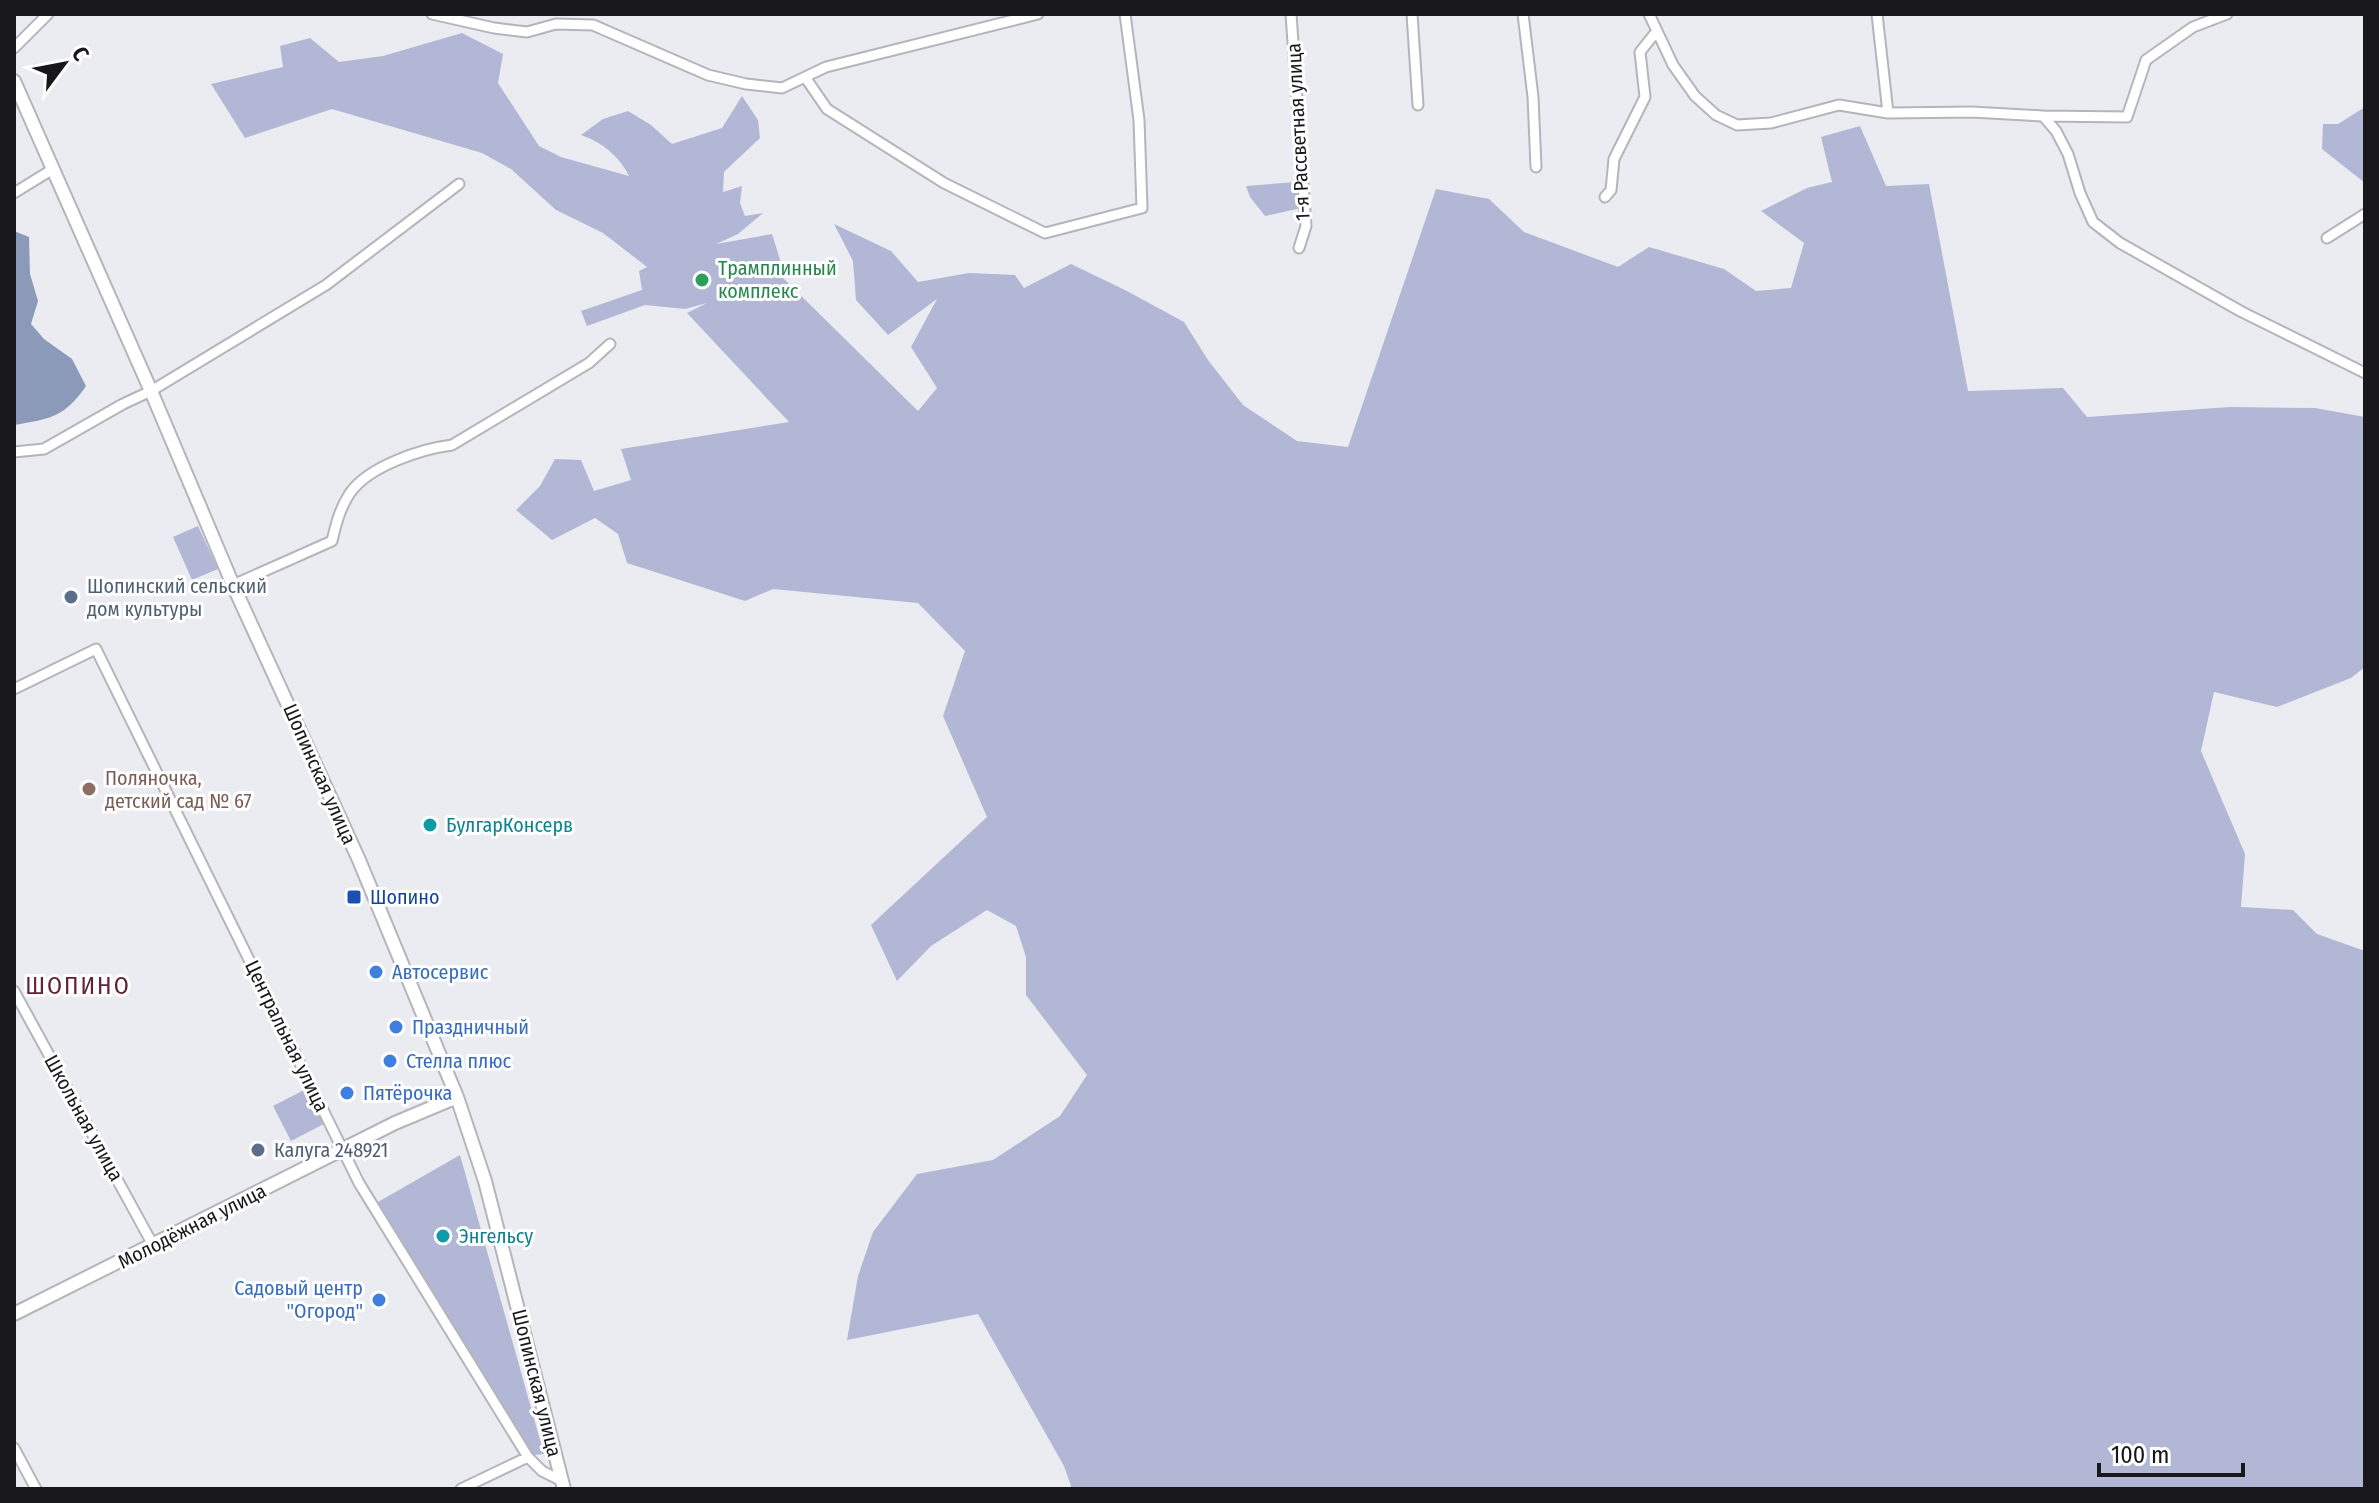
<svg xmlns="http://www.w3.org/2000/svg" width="2379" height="1503" font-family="'Fira Sans Condensed',sans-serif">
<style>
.green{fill:#b2b7d5}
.water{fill:#8b9ab8}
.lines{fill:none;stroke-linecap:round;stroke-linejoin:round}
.minor-casing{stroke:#b4b5bb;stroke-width:13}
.tertiary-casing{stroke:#b4b5bb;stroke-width:16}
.minor{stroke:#fff;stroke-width:9}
.tertiary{stroke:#fff;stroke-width:12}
.leisure-dot{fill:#2e9e5b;stroke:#fff;stroke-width:3}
.service-dot{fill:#5c6f8a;stroke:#fff;stroke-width:3}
.education-dot{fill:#8d6e63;stroke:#fff;stroke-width:3}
.culture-dot{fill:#0f9aa8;stroke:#fff;stroke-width:3}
.transit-dot{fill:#1a4fb4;stroke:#fff;stroke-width:3}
.shop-dot{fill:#3f7fe0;stroke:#fff;stroke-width:3}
.labels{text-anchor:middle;stroke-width:6;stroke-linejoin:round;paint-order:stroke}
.street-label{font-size:20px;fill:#18181a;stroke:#fff}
.leisure-label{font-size:20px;fill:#27864d;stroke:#fff;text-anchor:start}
.service-label{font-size:20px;fill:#4e5e75;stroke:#fff;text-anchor:start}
.education-label{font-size:20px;fill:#785e54;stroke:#fff;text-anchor:start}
.culture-label{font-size:20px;fill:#0d838f;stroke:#fff;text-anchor:start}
.transit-label{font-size:20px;fill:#164399;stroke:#fff;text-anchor:start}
.shop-label{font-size:20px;fill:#366cbe;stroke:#fff;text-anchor:start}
.quarter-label{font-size:24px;letter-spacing:2px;fill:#642036;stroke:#fff}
</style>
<rect width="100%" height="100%" fill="#ebecf2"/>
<path class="green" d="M462,33L503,54L498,83L539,146L561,157L629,176C620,157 602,142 581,135L603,119L628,111L651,125L672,144L722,128L742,96L758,120L760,138L724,172L723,192L742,186L740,203L745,216L763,213L738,234L716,244L772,234L783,269L778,273L918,411L937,388L911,347L937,299L888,335L856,300L853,261L834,224L891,251L918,282L969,273L1015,275L1024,288L1071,264L1125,290L1184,322L1208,360L1243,405L1297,441L1348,447L1436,189L1489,199L1524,232L1618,267L1649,247L1724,269L1756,291L1791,288L1804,243L1761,211L1807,188L1832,182L1821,137L1860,126L1886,186L1929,184L1968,391L2063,388L2087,417L2230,407L2315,408L2365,417V667L2351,678L2277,707L2214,692L2201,751L2245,854L2241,907L2293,910L2317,934L2365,951V1489H1072L1064,1466L978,1314L847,1340L858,1276L873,1232L917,1174L993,1160L1060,1116L1087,1075L1026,995V957L1016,926L987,910L931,946L897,981L871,925L987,817L943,716L965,651L918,603L773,589L745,601L627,563L618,534L595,518L552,540L516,510L540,486L555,459L581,460L594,491L631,480L621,449L789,422L687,313L707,303L685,309L645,305L587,326L581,311L642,290L639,271L647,267L603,233L556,210L511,169L482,153L332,109L245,138L211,84L283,67L280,46L310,38L339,62L383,56Z
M2365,107V183L2322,149L2323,124H2338Z
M1296,182L1301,208L1265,216L1250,197L1246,186Z
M198,526L218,569L192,580L173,537Z
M306,1089L324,1124L291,1141L273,1106Z
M460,1155L544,1454L533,1455L378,1202Z"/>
<path class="water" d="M14,231L29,237L30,274L38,301L31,324L44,339L72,359L86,386C65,417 50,419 14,425Z"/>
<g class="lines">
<defs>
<path id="minor" d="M432,14L494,28L527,32L556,24L593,25L708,75L746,84L782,88L826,67L1038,14
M1291,14L1306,226L1299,248
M1412,14L1418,105
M1523,14L1533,97L1536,167
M1649,14L1673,65L1695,96L1716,115L1737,125L1771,123L1839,105L1888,113L1972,112L2043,116L2056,131L2068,154L2080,193L2093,222L2120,243L2242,312L2365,373
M1877,14L1888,113
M14,48L48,14
M805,77L827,109L944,183L1045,233L1142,208L1139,120L1125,14
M2043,116L2127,117L2146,60L2193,27L2227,14
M14,193L53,169
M1605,197L1611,190L1614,159L1645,97L1640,52L1656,32
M2327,238L2365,214
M14,452L44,449L123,404L151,391L326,285L459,184
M233,585L332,541C336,524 340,508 350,493C369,466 421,449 452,445L589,363L610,344
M14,689L96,649L359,1183L528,1457L542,1471L562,1481
M14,991L153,1245
M14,1448L36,1489
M461,1489L528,1457"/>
<path id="tertiary" d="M14,81L151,391L233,585L359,860L457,1097L485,1181L564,1489
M14,1314L395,1123L457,1097"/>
</defs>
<use href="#minor" class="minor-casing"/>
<use href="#tertiary" class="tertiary-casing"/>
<use href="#minor" class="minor"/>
<use href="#tertiary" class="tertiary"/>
</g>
<circle class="leisure-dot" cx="702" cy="280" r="8"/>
<g class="service-dot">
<circle cx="71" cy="597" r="8"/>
<circle cx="258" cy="1150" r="8"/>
</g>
<circle class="education-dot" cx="89" cy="789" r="8"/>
<g class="culture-dot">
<circle cx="430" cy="825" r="8"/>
<circle cx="443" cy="1236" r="8"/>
</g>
<rect class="transit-dot" x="346" y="889" width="16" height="16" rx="4"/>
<g class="shop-dot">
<circle cx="376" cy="972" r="8"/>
<circle cx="396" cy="1027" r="8"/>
<circle cx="390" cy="1061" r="8"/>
<circle cx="347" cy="1093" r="8"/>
<circle cx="379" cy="1300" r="8"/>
</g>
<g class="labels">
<g class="street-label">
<text transform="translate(1298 132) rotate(-93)" y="7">1-я Рассветная улица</text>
<text transform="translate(320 774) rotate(66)" y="7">Шопинская улица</text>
<text transform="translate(287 1036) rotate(64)" y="7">Центральная улица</text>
<text transform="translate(84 1118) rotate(61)" y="7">Школьная улица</text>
<text transform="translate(192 1226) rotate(-27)" y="7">Молодёжная улица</text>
<text transform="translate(537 1383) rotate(76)" y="7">Шопинская улица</text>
</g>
<g class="leisure-label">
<text x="718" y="275">Трамплинный<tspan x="718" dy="23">комплекс</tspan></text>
</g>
<g class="service-label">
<text x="87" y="593">Шопинский сельский<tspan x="87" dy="23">дом культуры</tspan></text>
<text x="274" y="1157">Калуга 248921</text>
</g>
<g class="education-label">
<text x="105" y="785">Поляночка,<tspan x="105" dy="23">детский сад № 67</tspan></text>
</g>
<g class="culture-label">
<text x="446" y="832">БулгарКонсерв</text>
<text x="459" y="1243">Энгельсу</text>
</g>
<g class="transit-label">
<text x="370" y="904">Шопино</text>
</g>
<g class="shop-label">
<text x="392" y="979">Автосервис</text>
<text x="412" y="1034">Праздничный</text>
<text x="406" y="1068">Стелла плюс</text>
<text x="363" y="1100">Пятёрочка</text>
<text x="363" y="1295" text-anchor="end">Садовый центр<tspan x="363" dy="23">"Огород"</tspan></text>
</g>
<g class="quarter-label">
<text x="78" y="994">ШОПИНО</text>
</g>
</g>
<rect width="2379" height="1503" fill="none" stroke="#18181a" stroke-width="32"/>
<g transform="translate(64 64) rotate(58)" stroke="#ffffff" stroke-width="6" paint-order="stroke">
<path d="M0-6L14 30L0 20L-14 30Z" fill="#18181a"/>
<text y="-12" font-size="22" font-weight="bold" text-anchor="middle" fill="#18181a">С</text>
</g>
<path d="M2099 1463v12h144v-12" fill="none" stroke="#18181a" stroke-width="4"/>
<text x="2111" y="1463" font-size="24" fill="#18181a" stroke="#ffffff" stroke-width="6" paint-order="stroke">100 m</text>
</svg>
